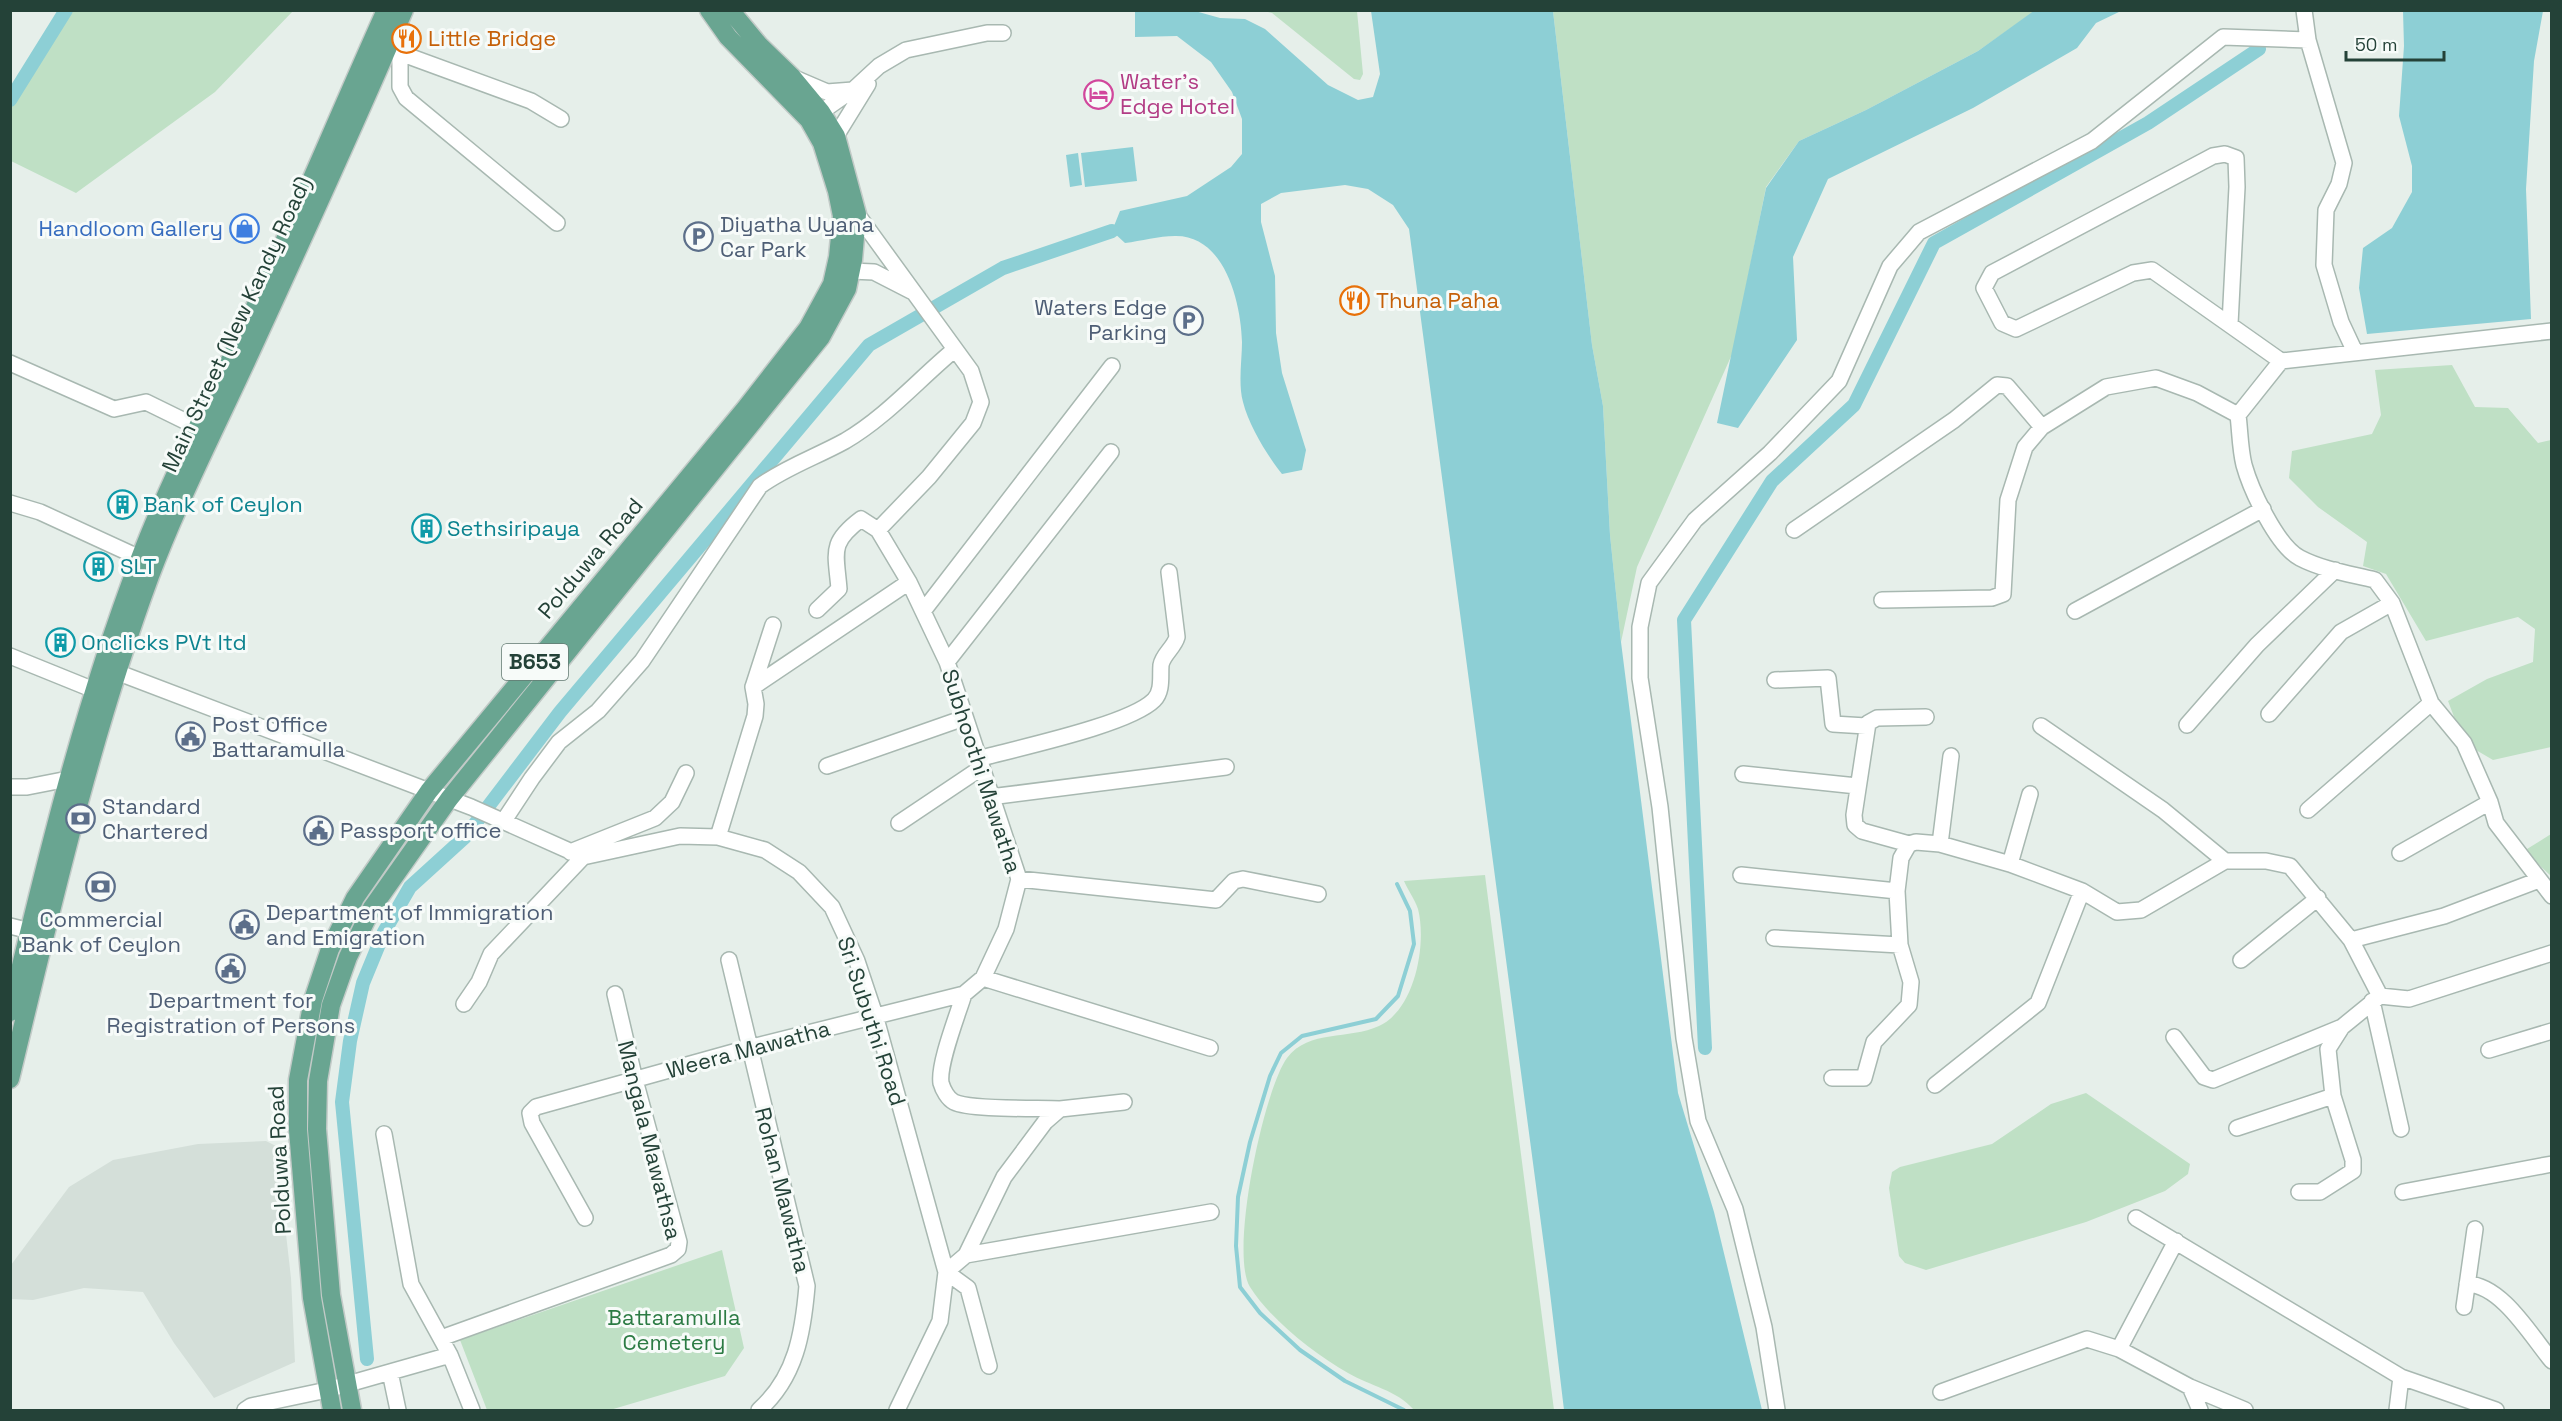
<svg xmlns="http://www.w3.org/2000/svg" width="2562" height="1421" font-family="'Space Grotesk',sans-serif">
<style>
.built{fill:#d4dfd9}
.green{fill:#bfe0c5}
.water{fill:#8dcfd5}
.lines{fill:none;stroke-linecap:round;stroke-linejoin:round}
.stream{stroke:#8dcfd5;stroke-width:4}
.canal{stroke:#8dcfd5;stroke-width:14}
.minor-casing{stroke:#a8b8b1;stroke-width:18}
.major-casing{stroke:#c2cac7;stroke-width:21}
.minor{stroke:#fff;stroke-width:15}
.major{stroke:#69a591;stroke-width:18}
.labels{text-anchor:middle;stroke-width:6;stroke-linejoin:round;paint-order:stroke}
.shield{fill:#f7fbf9;stroke:#637a72;stroke-width:1.5}
.shield-label{font-size:21px;font-weight:bold;fill:#244238}
.food-label{font-size:22px;fill:#c56008;stroke:#f7fbf9;text-anchor:start}
.hotel-label{font-size:22px;fill:#b23c85;stroke:#f7fbf9;text-anchor:start}
.service-label{font-size:22px;fill:#4e5e75;stroke:#f7fbf9;text-anchor:start}
.shop-label{font-size:22px;fill:#366cbe;stroke:#f7fbf9;text-anchor:end}
.street-label{font-size:22px;fill:#244238;stroke:#f7fbf9}
.culture-label{font-size:22px;fill:#0d838f;stroke:#f7fbf9;text-anchor:start}
.park-label{font-size:22px;fill:#2c7b44;stroke:#f7fbf9}
</style>
<rect width="100%" height="100%" fill="#e6efea"/>
<path class="built" d="M266,1141L276,1146L291,1278L295,1362L214,1398L174,1343L143,1292L84,1288L33,1300L11,1299V1265L69,1187L113,1160L198,1144Z"/>
<path class="green" d="M66,10H293V11L215,92L76,193L11,161V100Z
M1264,11H1357L1363,74L1360,80L1354,79L1272,13Z
M1553,11H2035L1978,51L1866,110L1799,141L1766,187L1733,352L1637,567L1621,642L1610,535L1603,406L1592,345Z
M2452,365L2475,407L2508,408L2538,443L2551,440V747L2493,760L2464,743L2448,701L2487,679L2533,662L2535,629L2518,617L2426,641L2386,574L2363,566L2367,542L2318,507L2289,478L2292,451L2372,434L2381,415L2375,370Z
M2551,834V876L2534,860L2527,849Z
M1485,875L1554,1410H1414C1397,1390 1370,1386 1348,1373C1314,1354 1270,1319 1250,1287C1229,1253 1264,1089 1287,1058C1309,1029 1349,1040 1379,1026C1415,1010 1427,944 1418,909C1415,900 1408,890 1404,881Z
M2086,1093L2190,1164L2188,1174L2165,1191L2086,1222L1926,1270L1905,1263L1899,1256L1889,1188L1892,1172L1900,1167L1992,1144L2051,1104Z
M722,1250L744,1348L725,1376L610,1410H487L460,1340Z"/>
<path class="water" d="M2035,10L2121,11L2096,23L2077,48L1973,108L1828,179L1793,257L1797,340L1738,428L1717,423L1766,188L1799,141L1866,110L1978,51Z
M1135,11H1195L1220,18L1245,19L1265,29L1328,85L1358,100L1373,97L1380,74L1371,11H1553L1592,345L1603,406L1610,535L1621,642L1678,1093L1714,1212L1762,1410H1564L1548,1276L1409,229L1393,205L1368,189L1345,185L1281,193L1261,204V222L1275,276L1276,333L1282,373L1306,450L1302,470L1282,474C1267,455 1249,426 1243,402C1238,384 1242,360 1242,342C1241,303 1225,235 1175,236C1159,236 1141,241 1125,243L1112,231L1120,211L1187,196L1231,167L1242,154V119L1232,92L1211,62L1177,36L1135,37Z
M2403,11H2543L2534,61L2526,189L2531,319L2367,334L2359,288L2363,248L2392,228L2412,192V166L2399,116L2404,46Z
M1133,147L1137,181L1085,187L1081,153Z
M1078,153L1082,185L1070,187L1066,155Z"/>
<g class="lines">
<path class="stream" d="M1397,884L1410,911L1414,944L1398,996L1376,1019L1302,1036L1281,1053L1270,1076L1250,1142L1238,1197L1236,1246L1240,1287L1260,1313L1300,1350L1345,1381L1404,1410"/>
<path class="canal" d="M10,100L66,10
M1705,1048L1684,620L1772,481L1854,405L1934,243L2148,123L2259,49
M367,1359L342,1102L350,1041L363,983L384,932L410,887L465,837L560,712L869,345L1003,268L1112,231"/>
<defs>
<path id="minor" d="M2304,10L2308,40L2344,163L2339,184L2326,210L2324,265L2341,322L2355,352
M390,43L400,53V87L406,98L557,223
M400,53L531,101L561,119
M792,77L827,92L853,90L879,66L906,50L987,33H1003
M811,119L851,91
M836,136L868,84
M857,214L971,371L981,402L973,423L929,477L878,530
M851,271L874,272L911,291
M2230,324L2237,187L2236,158L2225,154L2213,156L1992,273L1984,288L2002,323L2016,329L2133,273L2152,270L2281,361L2552,331
M2281,361L2238,415C2240,431 2240,449 2244,465C2251,490 2277,546 2300,558C2323,570 2351,574 2375,580L2392,603L2431,703L2464,743L2490,802L2496,823L2552,896
M10,363L114,409L146,402L197,427
M10,503L40,512L140,558
M1794,530L1954,420L1997,385L2007,386L2042,427
M1882,600L1992,598L2003,594L2008,500L2025,447L2042,427L2106,387L2156,378L2197,393L2238,415
M924,610L1112,366
M2075,611L2263,509
M10,656L94,690
M947,662L1111,452
M106,668L471,807L583,857L680,836L718,837L765,850L799,872L832,907L857,961L875,1015L946,1272L940,1321L897,1410
M1775,680L1828,678L1833,724L1866,726
M753,687L773,625
M2269,714L2341,632L2392,603
M1926,717L1877,718L1868,723L1854,815L1855,825L1862,831L1909,844L1916,842L1940,844L2010,864L2082,891L2117,912L2141,910L2225,861H2266L2290,866L2351,940L2380,996
M2187,725L2257,645L2335,570
M2041,726L2163,810L2225,861
M978,759C1017,748 1129,725 1154,700C1163,691 1160,676 1161,665C1163,654 1174,648 1177,637L1169,572
M827,766L964,718
M1743,774L1857,786
M10,787H27L68,779
M990,797L1226,767
M2308,810L2431,703
M503,822L532,778L559,742L598,711L642,661L760,486C786,467 816,457 845,441C886,417 918,380 954,350
M899,823L981,768
M718,837L755,716L756,704L753,687L909,582
M1940,844L1951,756
M570,852L655,818L672,802L686,773
M2400,853L2490,802
M2010,864L2030,794
M1741,875L1897,891
M1019,879L1216,900L1234,881L1243,879L1318,894
M10,926L30,931
M1774,938L1900,945
M2351,940L2444,916L2539,880
M729,960L807,1286C803,1333 796,1377 759,1410
M2241,960L2318,898
M983,978L1210,1048
M964,994C958,1014 938,1064 941,1083C943,1090 948,1099 954,1102C970,1110 1038,1108 1060,1109
M2372,1001L2401,1129
M464,1004L479,982L491,954L583,857
M2174,1037L2204,1077L2213,1080L2342,1027L2380,996L2409,999L2552,953
M2489,1050L2552,1031
M1832,1078H1864L1874,1042L1909,1005L1911,982L1900,945L1897,891L1901,858L1909,844
M1935,1085L2038,1003L2082,891
M2237,1128L2333,1096
M384,1134L411,1284L450,1355L472,1410
M2299,1192H2320L2353,1171V1160L2333,1096L2328,1049L2342,1027
M2403,1192L2552,1164
M585,1218L532,1123L530,1113L536,1107L748,1048L964,994L983,978L1006,929L1019,879L947,662L909,582L878,530L861,519C829,543 836,552 839,589L817,610
M2136,1218L2401,1377L2496,1410
M966,1255L1211,1212
M2467,1284C2502,1285 2531,1336 2552,1361
M2464,1307L2475,1229
M441,1338L671,1255L678,1249L679,1242L635,1080L615,994
M2119,1349L2176,1241
M989,1366L968,1288L946,1272L966,1255L1004,1177L1045,1122L1060,1109L1124,1102
M390,1372L398,1410
M2190,1387L2200,1410
M1941,1392L2087,1339L2119,1349L2190,1387L2245,1410
M245,1410L251,1406L327,1390L450,1355
M1777,1410L1764,1327L1735,1209L1698,1121L1684,1038L1660,807L1640,678V627L1649,583L1695,520L1770,453L1839,381L1890,266L1919,232L2092,141L2223,37L2308,40
M2397,1410L2401,1377"/>
<path id="major" d="M10,1012C46,860 83,708 139,561C169,482 208,407 244,331C293,225 338,117 386,10
M10,1079C51,910 90,739 150,576C179,499 217,425 251,351C303,238 355,125 404,10
M332,1410L312,1298L298,1130V1080L313,1000L330,949L355,898L429,791L745,409L808,328L832,284L838,257L842,216L837,191L822,143L809,120L728,37L709,10
M352,1410L331,1295L317,1129L318,1081L331,1005L348,957L372,908L449,799L821,337L847,289L853,260L857,214L836,136L821,112L792,77L759,45L730,10"/>
</defs>
<use href="#minor" class="minor-casing"/>
<use href="#major" class="major-casing"/>
<use href="#minor" class="minor"/>
<use href="#major" class="major"/>
</g>
<defs>
<symbol id="restaurant-ring" viewBox="-11 -11 22 22"><circle r="9.5" fill="#f7fbf9" stroke="#e8710a" stroke-width="1.5"/><path d="M-5-6h1v4h1v-4h1v4h1v-4h1v5L-1.5 .5V6h-2V.5L-5-1ZM5-6V6H3V1.5H1.5Q1.5-4 5-6Z" fill="#e8710a"/></symbol>
<symbol id="hotel-ring" viewBox="-11 -11 22 22"><circle r="9.5" fill="#f7fbf9" stroke="#d1479c" stroke-width="1.5"/><path d="M-6-4.5h1.5V1H6V5H4.5V3h-9V5H-6ZM-4 0a1.8 1.8 0 1 1 3.6 0ZM.5 0V-2.5h3Q6-2.5 6 0Z" fill="#d1479c"/></symbol>
<symbol id="shop-ring" viewBox="-11 -11 22 22"><circle r="9.5" fill="#f7fbf9" stroke="#3f7fe0" stroke-width="1.5"/><path d="M-5-2.5h2.3a2.7 3.5 0 0 1 5.4 0H5L5.5 6h-11ZM-1.5-2.5h3a1.5 2.3 0 0 0-3 0Z" fill="#3f7fe0"/></symbol>
<symbol id="parking-ring" viewBox="-11 -11 22 22"><circle r="9.5" fill="#f7fbf9" stroke="#5c6f8a" stroke-width="1.5"/><path d="M-3.5-5.5H1a3.5 3.5 0 0 1 0 7H-1V5.5H-3.5ZM-1-3.4V-.6H.8a1.4 1.4 0 0 0 0-2.8Z" fill="#5c6f8a"/></symbol>
<symbol id="building-ring" viewBox="-11 -11 22 22"><circle r="9.5" fill="#f7fbf9" stroke="#0f9aa8" stroke-width="1.5"/><path d="M-4-6H4V6H1V3H-1V6H-4ZM-2.5-4.3h1.7v1.8h-1.7ZM.8-4.3h1.7v1.8H.8ZM-2.5-1h1.7V.8h-1.7ZM.8-1h1.7V.8H.8Z" fill="#0f9aa8"/></symbol>
<symbol id="civic-ring" viewBox="-11 -11 22 22"><circle r="9.5" fill="#f7fbf9" stroke="#5c6f8a" stroke-width="1.5"/><path d="M-.6-6.5H3V-4.5H.6V-3L4-1V1h2V6H-6V1h2V-1L-.6-3ZM-1.2 2.5V6h2.4V2.5Z" fill="#5c6f8a"/></symbol>
<symbol id="bank-ring" viewBox="-11 -11 22 22"><circle r="9.5" fill="#f7fbf9" stroke="#5c6f8a" stroke-width="1.5"/><path d="M-6-4H6V4H-6ZM0-2.3a2.3 2.3 0 1 0 0 4.6a2.3 2.3 0 1 0 0-4.6Z" fill="#5c6f8a"/></symbol>
</defs>
<g fill-rule="evenodd">
<use href="#restaurant-ring" x="390" y="22" width="33" height="33"/>
<use href="#hotel-ring" x="1082" y="78" width="33" height="33"/>
<use href="#shop-ring" x="228" y="212" width="33" height="33"/>
<use href="#parking-ring" x="682" y="220" width="33" height="33"/>
<use href="#restaurant-ring" x="1338" y="284" width="33" height="33"/>
<use href="#parking-ring" x="1172" y="304" width="33" height="33"/>
<use href="#building-ring" x="106" y="488" width="33" height="33"/>
<use href="#building-ring" x="410" y="512" width="33" height="33"/>
<use href="#building-ring" x="82" y="550" width="33" height="33"/>
<use href="#building-ring" x="44" y="626" width="33" height="33"/>
<use href="#civic-ring" x="174" y="720" width="33" height="33"/>
<use href="#bank-ring" x="64" y="802" width="33" height="33"/>
<use href="#civic-ring" x="302" y="814" width="33" height="33"/>
<use href="#bank-ring" x="84" y="870" width="33" height="33"/>
<use href="#civic-ring" x="228" y="908" width="33" height="33"/>
<use href="#civic-ring" x="214" y="952" width="33" height="33"/>
</g>
<g class="labels">
<rect class="shield" x="502" y="644" width="66" height="36" rx="4.5"/>
<g class="shield-label">
<text x="535" y="669">B653</text>
</g>
<g class="food-label">
<text x="428" y="46">Little Bridge</text>
<text x="1376" y="308">Thuna Paha</text>
</g>
<g class="hotel-label">
<text x="1120" y="89">Water's<tspan x="1120" dy="25">Edge Hotel</tspan></text>
</g>
<g class="service-label">
<text x="720" y="232">Diyatha Uyana<tspan x="720" dy="25">Car Park</tspan></text>
<text x="1167" y="315" text-anchor="end">Waters Edge<tspan x="1167" dy="25">Parking</tspan></text>
<text x="212" y="732">Post Office<tspan x="212" dy="25">Battaramulla</tspan></text>
<text x="102" y="814">Standard<tspan x="102" dy="25">Chartered</tspan></text>
<text x="340" y="838">Passport office</text>
<text x="266" y="920">Department of Immigration<tspan x="266" dy="25">and Emigration</tspan></text>
<text x="101" y="927" text-anchor="middle">Commercial<tspan x="101" dy="25">Bank of Ceylon</tspan></text>
<text x="231" y="1008" text-anchor="middle">Department for<tspan x="231" dy="25">Registration of Persons</tspan></text>
</g>
<g class="shop-label">
<text x="223" y="236">Handloom Gallery</text>
</g>
<g class="street-label">
<text transform="translate(236 324) rotate(-65)" y="8">Main Street (New Kandy Road)</text>
<text transform="translate(590 558) rotate(-50)" y="8">Polduwa Road</text>
<text transform="translate(982 771) rotate(72)" y="8">Subhoothi Mawatha</text>
<text transform="translate(872 1021) rotate(72)" y="8">Sri Subuthi Road</text>
<text transform="translate(748 1049) rotate(-15)" y="8">Weera Mawatha</text>
<text transform="translate(650 1140) rotate(76)" y="8">Mangala Mawathsa</text>
<text transform="translate(279 1160) rotate(-93)" y="8">Polduwa Road</text>
<text transform="translate(783 1190) rotate(76)" y="8">Rohan Mawatha</text>
</g>
<g class="culture-label">
<text x="143" y="512">Bank of Ceylon</text>
<text x="447" y="536">Sethsiripaya</text>
<text x="120" y="574">SLT</text>
<text x="81" y="650">Onclicks PVt ltd</text>
</g>
<g class="park-label">
<text x="674" y="1325">Battaramulla<tspan x="674" dy="25">Cemetery</tspan></text>
</g>
</g>
<rect width="2562" height="1421" fill="none" stroke="#244238" stroke-width="24"/>
<path d="M2346 51v9h98v-9" fill="none" stroke="#244238" stroke-width="3"/>
<text x="2355" y="51" font-size="18" fill="#244238" stroke="#f7fbf9" stroke-width="4.5" paint-order="stroke">50 m</text>
</svg>
